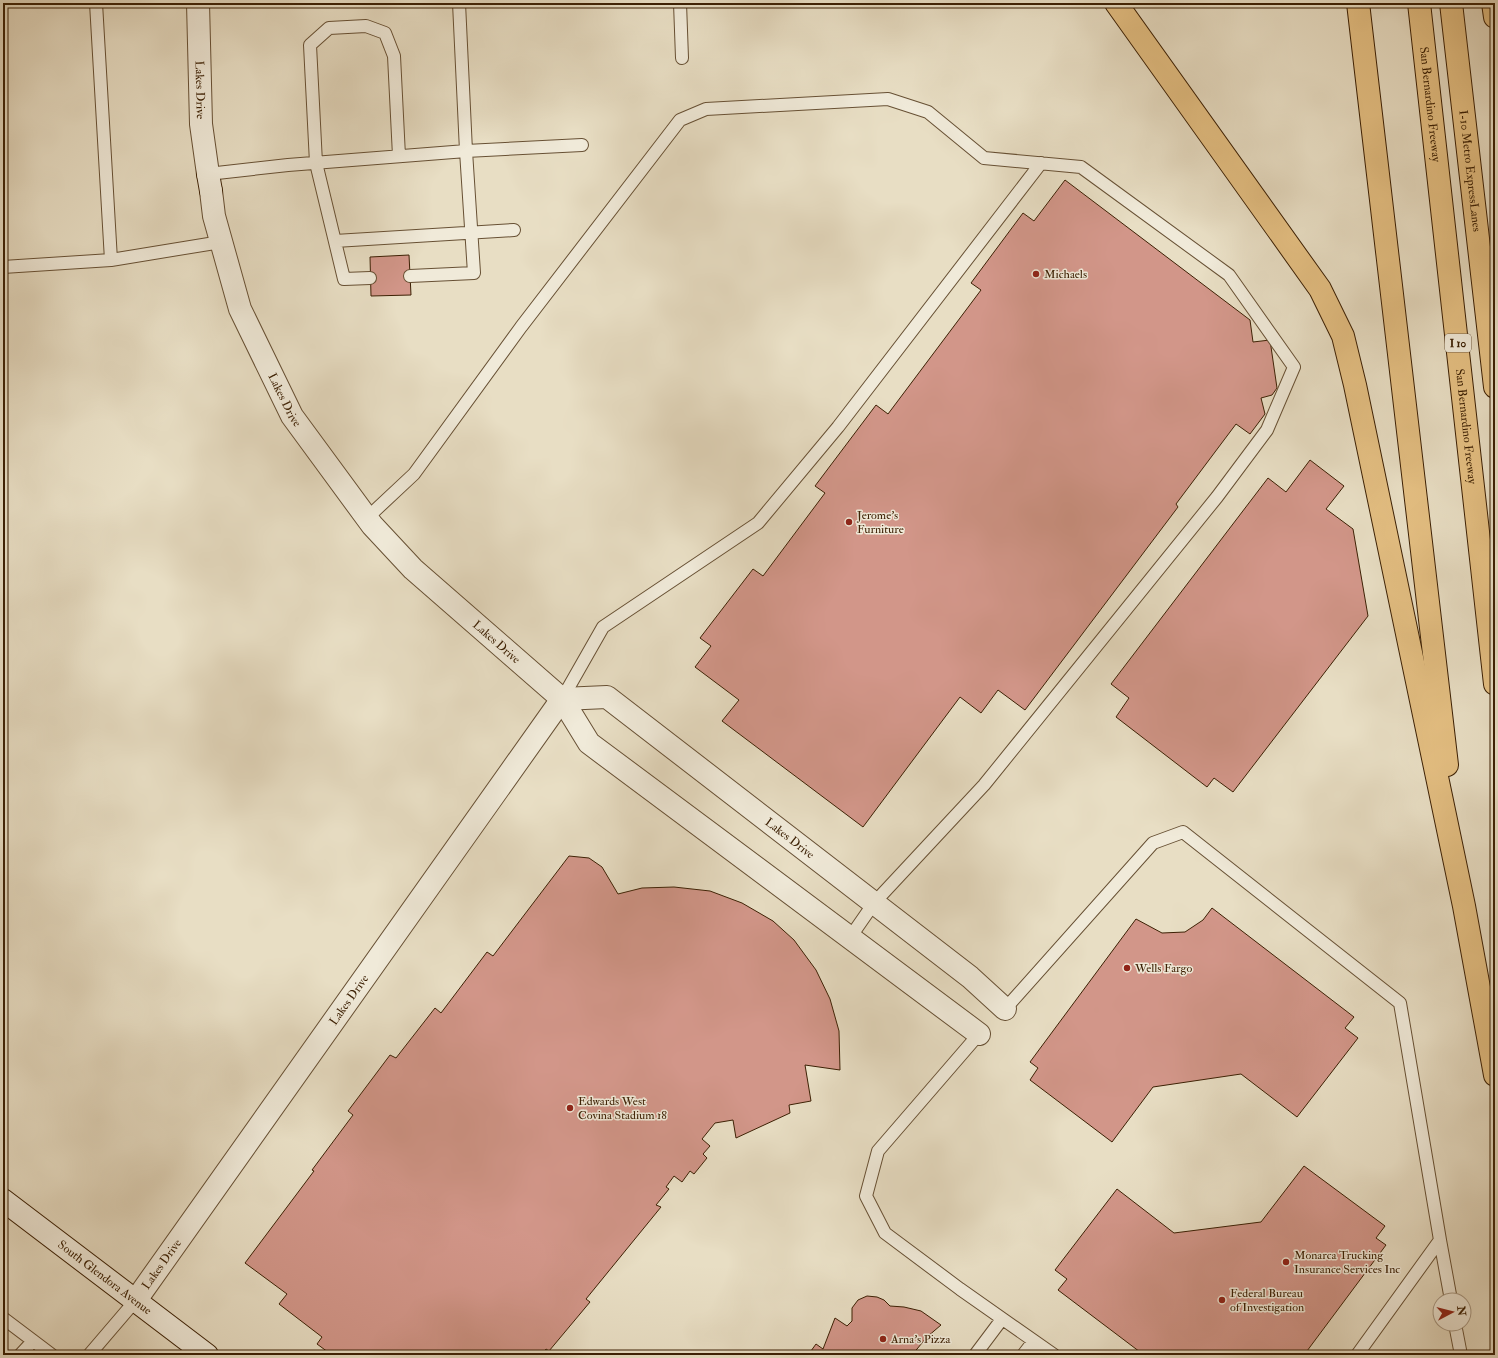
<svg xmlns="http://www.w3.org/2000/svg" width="1498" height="1358" font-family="'IM FELL Double Pica',serif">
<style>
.building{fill:#d29689;stroke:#3c2004}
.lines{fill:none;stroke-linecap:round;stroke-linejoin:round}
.lane-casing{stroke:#675034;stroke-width:14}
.street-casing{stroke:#675034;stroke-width:24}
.secondary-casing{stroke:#3c2004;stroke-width:24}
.highway-casing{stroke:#3c2004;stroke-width:24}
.lane{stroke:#f0ead9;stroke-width:12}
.street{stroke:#f0ead9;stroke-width:22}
.secondary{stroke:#f0ead9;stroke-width:22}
.highway{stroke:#e4bf82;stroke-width:22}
.poi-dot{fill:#8f2418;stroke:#f0ead9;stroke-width:1.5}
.labels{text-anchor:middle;stroke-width:3;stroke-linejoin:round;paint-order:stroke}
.shield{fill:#f0ead9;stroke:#725d44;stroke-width:1}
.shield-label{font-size:11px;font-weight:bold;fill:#3c2004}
.street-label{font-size:12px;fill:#3c2004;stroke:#f0ead9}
.poi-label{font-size:12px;fill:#3c2004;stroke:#f0ead9;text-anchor:start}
</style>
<rect width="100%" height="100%" fill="#e8dec4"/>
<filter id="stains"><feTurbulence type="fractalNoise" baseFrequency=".005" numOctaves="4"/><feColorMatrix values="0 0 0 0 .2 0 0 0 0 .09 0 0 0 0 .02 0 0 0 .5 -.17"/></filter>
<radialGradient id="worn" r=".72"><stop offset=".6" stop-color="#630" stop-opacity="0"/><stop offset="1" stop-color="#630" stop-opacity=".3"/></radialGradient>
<path class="building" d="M1065,180L1250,320L1253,342L1270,340L1277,388L1272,395L1261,398L1265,414L1250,434L1236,424L1176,504L1178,507L1025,710L998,690L981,713L960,697L863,827L722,721L739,700L695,667L711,646L700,638L753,569L763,576L825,493L815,486L876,405L888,414L981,290L971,283L1023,213L1034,221Z
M409,255L411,295L371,296L370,257Z
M1310,460L1344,486L1326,509L1353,529L1368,616L1233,792L1214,778L1207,787L1116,717L1129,698L1111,684L1268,478L1286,492Z
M569,856L589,858L602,867L618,894L642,888L674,887L710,891L742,903L773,921L794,940L816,970L830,999L839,1031L840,1070L805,1065L811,1101L789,1105L790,1113L736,1138L733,1120L715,1123L702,1139L710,1146L703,1154L707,1158L694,1174L690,1171L682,1182L674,1176L666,1187L669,1189L656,1205L661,1207L586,1299L590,1302L549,1351L546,1349L541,1355H332L317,1344L322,1337L279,1304L287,1294L245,1263L314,1171L312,1170L353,1115L348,1111L390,1055L396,1058L435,1008L441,1013L487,952L493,956Z
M1212,908L1354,1017L1345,1028L1358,1038L1297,1117L1241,1074L1153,1087L1112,1142L1030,1080L1038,1068L1030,1062L1136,919L1162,933L1185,932L1203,920Z
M1304,1166L1385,1226L1376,1238L1386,1245L1304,1355H1144L1058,1290L1067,1279L1055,1270L1117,1189L1174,1233L1261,1222Z
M867,1296L877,1297L884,1300L890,1306L904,1307L921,1311L941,1325L927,1337L912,1355H808L816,1344L823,1349L835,1318L847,1326L852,1321V1308L858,1300Z"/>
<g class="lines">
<defs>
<path id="lane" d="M96,3L111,260
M680,3L682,58
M208,174L288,165L466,151L459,3
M335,241L514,230
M3,267L111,260L221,242
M410,276L474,273L466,151L582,145
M370,278L344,279L316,163L310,45L329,28L366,26L385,33L394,56L399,156
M367,518L414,474L521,327L680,120L706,109L888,99L928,112L984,158L1081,167L1229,275L1294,367L1267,430L1217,497L984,785L874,903L849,939
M562,699L603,627L758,523L838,427L1041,163
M1005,1009L1153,843L1183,832L1400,1003L1440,1240L1357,1355
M979,1034L878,1151L866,1196L885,1233L960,1289L1054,1355
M1440,1240L1451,1300
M3,1318L52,1355
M1455,1324L1461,1355
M20,1355L33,1341
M89,1355L136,1300
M975,1355L1002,1319
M1023,1355L1033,1342"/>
<g id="street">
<path id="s1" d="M198,3L201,124L208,174"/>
<path id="s2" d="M211,191L214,216L240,309L292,416L372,525L413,569L562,699L589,743L979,1034"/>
<path id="s3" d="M562,699L607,697L970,977L1005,1009"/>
<path id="s4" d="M136,1300L562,699"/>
</g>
<g id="secondary">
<path d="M208,174L211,191"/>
<path id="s5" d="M3,1200L207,1355"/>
</g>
<g id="highway">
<path d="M1116,3L1320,289L1343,336L1355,385L1464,906L1495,1075"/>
<path d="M1358,3L1447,765"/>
<path id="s6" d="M1419,3L1495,684"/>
<path id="s7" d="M1451,3L1495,387"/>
<path d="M1493,3L1495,17"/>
</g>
</defs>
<use href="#lane" class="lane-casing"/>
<use href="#street" class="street-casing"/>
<use href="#secondary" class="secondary-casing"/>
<use href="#highway" class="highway-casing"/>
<use href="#lane" class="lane"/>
<use href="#street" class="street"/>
<use href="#secondary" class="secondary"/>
<use href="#highway" class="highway"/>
</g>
<g class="poi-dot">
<circle cx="1036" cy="274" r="4"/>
<circle cx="849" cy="522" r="4"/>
<circle cx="1127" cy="968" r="4"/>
<circle cx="570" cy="1108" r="4"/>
<circle cx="1286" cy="1262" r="4"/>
<circle cx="1222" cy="1300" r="4"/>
<circle cx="883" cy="1339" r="4"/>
</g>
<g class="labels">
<rect class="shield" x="1445" y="334" width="26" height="18" rx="3"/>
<g class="shield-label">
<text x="1458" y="347">I 10</text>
</g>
<g class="street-label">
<text dy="4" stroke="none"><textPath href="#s1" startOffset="87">Lakes Drive</textPath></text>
<text dy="4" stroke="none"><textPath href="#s6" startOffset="102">San Bernardino Freeway</textPath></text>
<text dy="4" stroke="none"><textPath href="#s7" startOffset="169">I-10 Metro ExpressLanes</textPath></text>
<text dy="4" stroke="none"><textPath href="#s2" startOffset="223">Lakes Drive</textPath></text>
<text dy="4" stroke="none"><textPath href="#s6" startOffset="426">San Bernardino Freeway</textPath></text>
<text dy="4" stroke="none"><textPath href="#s2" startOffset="547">Lakes Drive</textPath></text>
<text dy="4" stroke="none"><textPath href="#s3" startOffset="276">Lakes Drive</textPath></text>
<text dy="4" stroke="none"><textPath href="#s4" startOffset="368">Lakes Drive</textPath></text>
<text dy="4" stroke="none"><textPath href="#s4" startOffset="44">Lakes Drive</textPath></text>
<text dy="4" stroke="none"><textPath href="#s5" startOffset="128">South Glendora Avenue</textPath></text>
</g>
<g class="poi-label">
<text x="1044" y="278">Michaels</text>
<text x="857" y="519">Jerome's<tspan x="857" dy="14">Furniture</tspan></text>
<text x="1135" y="972">Wells Fargo</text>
<text x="578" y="1105">Edwards West<tspan x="578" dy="14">Covina Stadium 18</tspan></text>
<text x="1294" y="1259">Monarca Trucking<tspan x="1294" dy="14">Insurance Services Inc</tspan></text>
<text x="1230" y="1297">Federal Bureau<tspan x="1230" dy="14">of Investigation</tspan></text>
<text x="891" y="1343">Arna's Pizza</text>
</g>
</g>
<rect width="1498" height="1358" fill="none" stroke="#e8dec4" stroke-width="16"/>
<rect x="4" y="4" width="1490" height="1350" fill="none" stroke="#3c2004" stroke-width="2"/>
<rect x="8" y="8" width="1482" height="1342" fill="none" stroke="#3c2004"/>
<g transform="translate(1452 1312) rotate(83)"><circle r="19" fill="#f0ead9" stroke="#a89984"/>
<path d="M0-3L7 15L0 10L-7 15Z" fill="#8f2418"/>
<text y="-6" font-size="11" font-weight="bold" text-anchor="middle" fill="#3c2004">N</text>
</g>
<rect width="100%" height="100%" filter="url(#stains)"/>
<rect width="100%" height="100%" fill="url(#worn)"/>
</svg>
